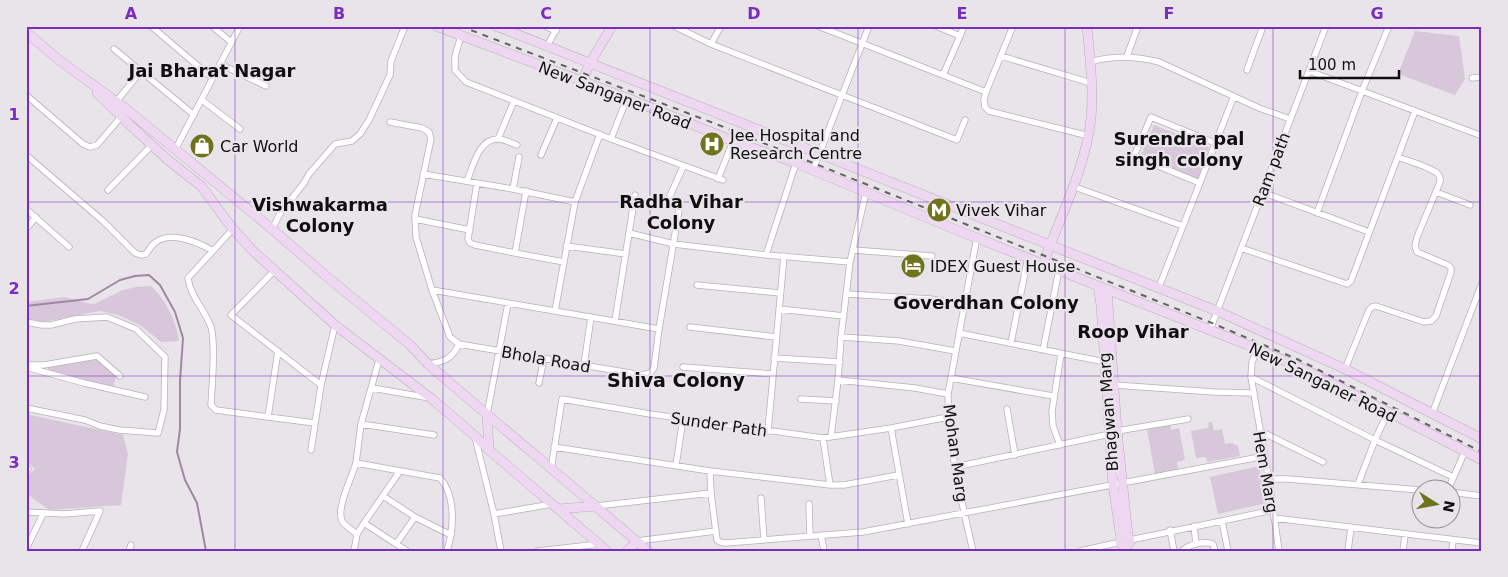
<svg xmlns="http://www.w3.org/2000/svg" width="1508" height="577" font-family="'DejaVu Sans',sans-serif">
<style>
.green{fill:#d8c7da}
.lines{fill:none;stroke-linecap:round;stroke-linejoin:round}
.stream{stroke:#a187a3;stroke-width:2}
.street-casing{stroke:#b6b1b6;stroke-width:7}
.secondary-casing{stroke:#b6b1b6;stroke-width:10}
.street{stroke:#fff;stroke-width:5.5}
.secondary{stroke:#eed8f1;stroke-width:9}
.rail{stroke:#636164;stroke-width:2;stroke-dasharray:6 6;stroke-linecap:butt}
.grid{fill:none;stroke:#7b2cbf;stroke-width:1;stroke-opacity:0.55}
.labels{text-anchor:middle;stroke-width:4.5;stroke-linejoin:round;paint-order:stroke}
.street-label{font-size:16px;fill:#100f10;stroke:#e8e4e9}
.poi-label{font-size:16px;fill:#100f10;stroke:#e8e4e9;text-anchor:start}
.neighbourhood-label{font-size:18px;font-weight:bold;fill:#100f10;stroke:#e8e4e9}
.quarter-label{font-size:19px;font-weight:bold;fill:#100f10;stroke:#e8e4e9}
.neatline{fill:none;stroke:#7b2cbf;stroke-width:2}
.grid-label{font-size:16px;text-anchor:middle;font-weight:bold;fill:#7b2cbf}
</style>
<rect width="100%" height="100%" fill="#e8e4e9"/>
<path class="green" d="M1415,31L1459,36L1465,79L1455,95L1398,74Z
M1154,125L1209,147L1198,179L1141,155Z
M151,286C166,300 176,320 179,341L161,342L140,325L118,315L100,311L43,322L26,320V302L65,297L86,303L94,304L123,290L136,287Z
M96,358L116,376L113,388L48,371V367Z
M26,414L123,435L128,454L121,505L49,510L26,493V477L35,469L26,460Z
M1209,422H1212L1214,431L1222,429L1225,444L1232,443L1238,446L1240,456L1207,462L1206,457L1196,458L1191,431L1208,428Z
M1170,424L1171,430L1179,428L1185,460L1177,462L1178,470L1155,474L1147,429Z
M1259,466L1267,503L1218,514L1210,477Z"/>
<g class="lines">
<path class="stream" d="M26,306L88,299L120,280L135,276L149,275L160,285L175,312L183,338L180,381V429L177,452L185,480L197,503L206,551"/>
<defs>
<path id="street" d="M151,26L212,78
M212,26L231,42
M545,26L556,31
M674,26L711,44L721,26
M818,26L986,92L984,100L985,107L989,111L1089,136
M936,26L960,36L943,75
M461,36L455,56V70L466,82L611,139
M960,36L964,26
M711,44L957,140L965,120
M547,46L558,26
M114,49L194,115
M1001,56L1091,83
M1127,56L1138,26
M1090,62C1114,55 1135,56 1159,62L1259,108L1290,119
M220,64L266,86
M1247,70L1263,26
M1309,71L1482,136
M1472,78L1482,77
M986,92L1013,26
M26,95L83,144L90,147L97,145L121,117
M627,98L611,139L723,180
M202,100L240,129
M116,102L141,71
M390,122L422,128L429,132L431,139L415,215L416,237L432,290L450,337L459,344L642,375L650,373L654,368L659,329L679,210
M600,134L575,202L555,311L659,329
M498,139L514,101
M175,150L240,26
M26,155L104,222L135,253L141,255L146,254C149,250 152,244 156,242C172,231 198,242 213,251
M541,155L557,118
M796,163L766,255L850,262
M813,170L869,26
M423,174L513,189L575,202
M718,179L733,141
M467,181C473,167 478,139 498,139C504,139 511,143 517,145
M477,183L468,239L470,243L475,245L515,253
M1200,183L1134,156L1151,117L1215,143
M1072,186L1183,226
M513,189L519,157
M108,190L152,145
M526,191L515,253L564,262
M1262,192L1369,232
M1436,192L1470,205
M669,198L683,167
M26,209L69,247
M1317,213L1362,91L1389,26
M415,219L470,230
M26,229L36,217
M233,229L188,278C190,296 205,310 211,327C216,343 212,387 211,405L216,410L268,417
M272,229L285,204L293,197L304,183L309,174L335,144L352,141L360,134L369,120L390,75L391,61L405,26
M629,233L674,244L766,255
M566,246L626,254
M1241,248L1347,284L1351,281L1415,111
M853,250L932,256
M274,271L231,315L321,385
M697,285L780,293
M1159,287L1234,96
M432,290L555,311
M846,294L931,299L965,305
M779,309L844,316
M615,321L635,195
M26,322L42,325H51L75,319L107,317L136,329L165,357L164,410L158,433L119,430L100,426L85,420L26,408
M690,327L776,337
M1210,330L1326,26
M959,333L1105,362
M841,337L899,341L955,351
M1011,343L1028,257
M1258,349L1252,362L1251,377L1270,487L1279,551
M1043,350L1059,270
M278,351L268,417L315,423
M774,358L840,362
M379,360L361,424L356,463L440,478C456,496 454,528 447,551
M428,364C444,362 452,359 459,344
M26,365H44L97,356L120,376
M584,365L591,317
M26,367L84,383L145,397
M683,367L773,374
M1345,369L1369,310L1372,307L1376,306L1424,322L1431,321L1436,316L1451,272V268L1448,265L1417,252L1415,246L1417,237L1440,182C1440,178 1441,177 1438,174C1431,167 1408,161 1398,157
M1251,377L1375,440L1453,477
M951,378L1053,396
M838,380L915,388L948,394
M539,383L544,358
M1114,385L1214,392L1254,393
M372,388L430,398
M801,399L836,401
M1007,409L1015,455
M1432,414L1482,283
M487,415L508,303
M361,424L434,435
M891,428L908,524
M768,431L784,256
M1260,431L1323,462
M475,437L494,514L552,504
M831,437L838,380L841,337L850,262L866,192
M823,438L830,485H844L898,475
M1060,445L1053,426L1052,411L1061,354
M554,447L710,471L830,485
M311,450L321,385L335,325
M356,463C352,477 336,508 342,521C345,526 352,530 357,534
M676,465L683,419
M955,467L1110,434L1117,431L1188,419
M26,468L28,469
M551,470L562,399L650,414L823,438L891,428L948,417
M400,471L364,523L407,551
M710,471L711,493L717,540L720,542L725,543L863,532L1265,456
M1269,479H1288L1420,490
M1358,484L1375,440L1388,412
M1448,490L1465,451
M1450,492L1482,496
M383,496L415,517L451,535
M761,498L764,540
M809,504L810,536
M596,506L711,493
M26,512L64,514L100,511L82,551
M494,514L501,551
M1274,518L1482,543
M1194,526L1196,544
M1170,530L1174,551
M821,535L824,551
M1130,540L1222,521
M637,541L716,531
M396,544L415,517
M26,549L43,514
M129,551L131,545
M354,551L357,534L364,523
M538,551L599,544
M973,551C961,499 948,447 948,394L977,237
M1080,551L1121,542
M1182,551C1189,544 1204,541 1213,544L1215,551
M1228,551L1222,521L1273,510
M1348,551L1351,527
M1403,551L1405,534
M1452,551L1453,540"/>
<path id="secondary" d="M436,26L627,98L733,141L796,163L954,229L1258,349L1312,373L1482,460
M496,26L1217,311L1345,369L1482,439
M26,32L59,60L125,108L272,229L326,276L410,345L428,364C501,427 575,488 648,551
M582,82L590,63L612,26
M97,93L129,124L168,160L201,186L233,229L253,251L335,325L432,399L474,435L489,450L607,551
M1043,264C1058,223 1080,178 1088,137C1096,101 1090,63 1087,26
M1098,286L1101,305L1113,485L1121,539
M1107,289L1117,431L1128,536
M487,415L489,450
M558,509L596,506
M1120 541a5 5 0 1 1 10 0a5 5 0 1 1-10 0Z
M627,551L637,541"/>
</defs>
<use href="#street" class="street-casing"/>
<use href="#secondary" class="secondary-casing"/>
<use href="#street" class="street"/>
<use href="#secondary" class="secondary"/>
<path class="rail" d="M460,26L716,124L1207,321L1297,359L1482,452"/>
</g>
<path class="grid" d="M235,26V551M443,26V551M650,26V551M858,26V551M1065,26V551M1273,26V551M26,202H1482M26,376H1482"/>
<defs>
<symbol id="hospital-disc" viewBox="-11 -11 22 22"><circle r="9.5" fill="#6f741c" stroke="#e8e4e9"/><path d="M-5-5h3v3.5h4V-5h3V5h-3V1.5h-4V5h-3Z" fill="#fff"/></symbol>
<symbol id="shop-disc" viewBox="-11 -11 22 22"><circle r="9.5" fill="#6f741c" stroke="#e8e4e9"/><path d="M-5-2.5h2.3a2.7 3.5 0 0 1 5.4 0H5L5.5 6h-11ZM-1.5-2.5h3a1.5 2.3 0 0 0-3 0Z" fill="#fff"/></symbol>
<symbol id="metro-disc" viewBox="-11 -11 22 22"><circle r="9.5" fill="#6f741c" stroke="#e8e4e9"/><path d="M-5.5 5V-5H-3L0 0L3-5H5.5V5H3V-.5L0 4L-3-.5V5Z" fill="#fff"/></symbol>
<symbol id="hotel-disc" viewBox="-11 -11 22 22"><circle r="9.5" fill="#6f741c" stroke="#e8e4e9"/><path d="M-6-4.5h1.5V1H6V5H4.5V3h-9V5H-6ZM-4 0a1.8 1.8 0 1 1 3.6 0ZM.5 0V-2.5h3Q6-2.5 6 0Z" fill="#fff"/></symbol>
</defs>
<g fill-rule="evenodd">
<use href="#hospital-disc" x="698" y="130" width="28" height="28"/>
<use href="#shop-disc" x="188" y="132" width="28" height="28"/>
<use href="#metro-disc" x="925" y="196" width="28" height="28"/>
<use href="#hotel-disc" x="899" y="252" width="28" height="28"/>
</g>
<g class="labels">
<g class="street-label">
<text transform="translate(615 95) rotate(21)" y="6">New Sanganer Road</text>
<text transform="translate(1271 169) rotate(-69)" y="6">Ram path</text>
<text transform="translate(546 359) rotate(10)" y="6">Bhola Road</text>
<text transform="translate(1323 382) rotate(26)" y="6">New Sanganer Road</text>
<text transform="translate(1108 412) rotate(-94)" y="6">Bhagwan Marg</text>
<text transform="translate(719 424) rotate(8)" y="6">Sunder Path</text>
<text transform="translate(956 453) rotate(82)" y="6">Mohan Marg</text>
<text transform="translate(1266 472) rotate(80)" y="6">Hem Marg</text>
</g>
<g class="poi-label">
<text x="730" y="141">Jee Hospital and<tspan x="730" dy="18">Research Centre</tspan></text>
<text x="220" y="152">Car World</text>
<text x="956" y="216">Vivek Vihar</text>
<text x="930" y="272">IDEX Guest House</text>
</g>
<g class="neighbourhood-label">
<text x="212" y="77">Jai Bharat Nagar</text>
<text x="1179" y="145">Surendra pal<tspan x="1179" dy="21">singh colony</tspan></text>
<text x="681" y="208">Radha Vihar<tspan x="681" dy="21">Colony</tspan></text>
<text x="320" y="211">Vishwakarma<tspan x="320" dy="21">Colony</tspan></text>
<text x="986" y="309">Goverdhan Colony</text>
<text x="1133" y="338">Roop Vihar</text>
</g>
<g class="quarter-label">
<text x="676" y="387">Shiva Colony</text>
</g>
</g>
<rect width="1508" height="577" fill="none" stroke="#e8e4e9" stroke-width="55"/>
<g transform="translate(1436 504) rotate(101)"><circle r="24" fill="#e8e4e9" stroke="#928f92"/>
<path d="M0-4L9 19L0 12L-9 19Z" fill="#6f741c"/>
<text y="-8" font-size="14" font-weight="bold" text-anchor="middle" fill="#100f10">N</text>
</g>
<path d="M1300 70v8h99v-8" fill="none" stroke="#100f10" stroke-width="2.5"/>
<text x="1308" y="70" font-size="15" fill="#100f10" stroke="#e8e4e9" stroke-width="4" paint-order="stroke">100 m</text>
<rect x="28" y="28" width="1452" height="522" class="neatline"/>
<g class="grid-label">
<text x="131" y="19">A</text>
<text x="339" y="19">B</text>
<text x="546" y="19">C</text>
<text x="754" y="19">D</text>
<text x="962" y="19">E</text>
<text x="1169" y="19">F</text>
<text x="1377" y="19">G</text>
<text x="14" y="120">1</text>
<text x="14" y="294">2</text>
<text x="14" y="468">3</text>
</g>
</svg>
